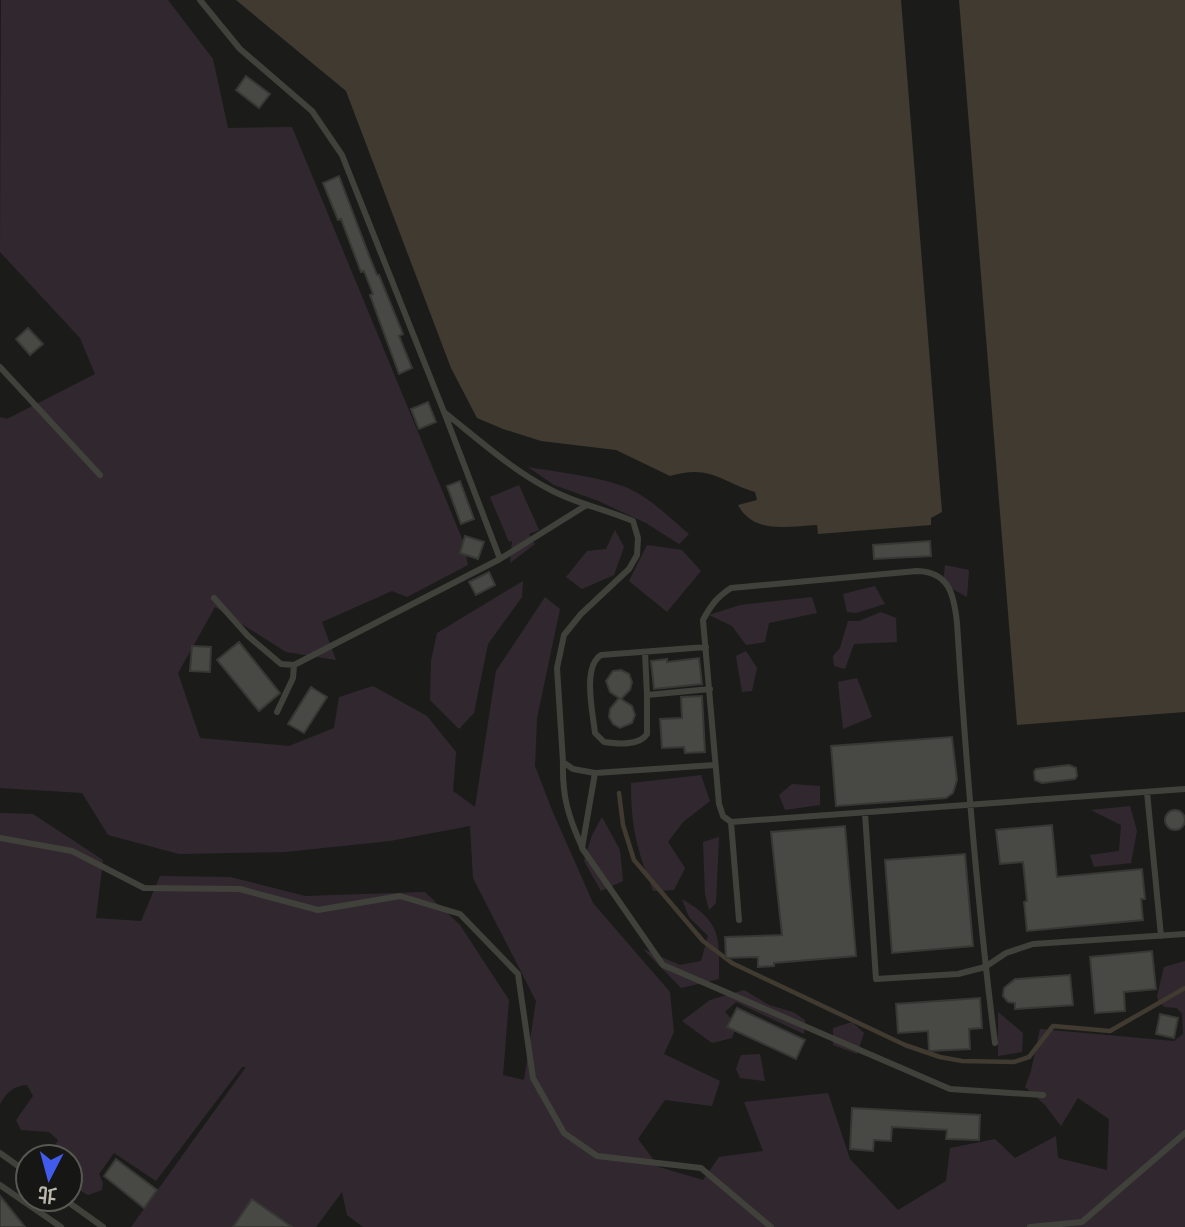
<svg xmlns="http://www.w3.org/2000/svg" width="1185" height="1227" font-family="'Space Grotesk','Noto Sans TC',sans-serif">
<style>
.green{fill:#31282f}
.water{fill:#403a30}
.lines{fill:none;stroke-linecap:round;stroke-linejoin:round}
.stream{stroke:#403a30;stroke-width:4.5}
.building{fill:#484944;stroke:#373834;stroke-width:2}
.lane{stroke:#41413b;stroke-width:6}
</style>
<rect width="100%" height="100%" fill="#1b1c1a"/>
<path class="green" d="M1,0H168L213,59L228,128L292,127L463,541L468,565L407,597L392,591L322,622L336,660L286,652L215,607L178,673L200,738L289,746L334,728L339,697L373,686L427,716L456,752L453,791L475,807L496,671L545,597L560,609L537,718L535,766L552,810L593,903L670,992L674,1032L664,1054L720,1081L712,1106L665,1100L638,1139L659,1167L703,1180L719,1157L763,1151L744,1102L828,1093L850,1159L898,1210L946,1181L950,1148L995,1139L1015,1158L1056,1136L1058,1158L1107,1170L1109,1119L1078,1098L1061,1126L1045,1105L1025,1087L1031,1071L1040,1029L1174,1041L1183,1034L1182,1014L1177,1008L1165,1007L1159,1003L1157,996L1164,967L1185,961V1227H363L347,1215L342,1192L316,1227H131L246,1067H242L156,1181L114,1153L99,1174L103,1183L102,1190L88,1195L70,1185V1157H48L58,1140L49,1132L21,1130L16,1120L33,1096L27,1085C13,1086 7,1092 0,1104V813L33,814L103,860L96,918L141,921L160,876L230,877L305,896L425,892L460,925L509,1000L503,1075L524,1080L536,1001L473,878L470,826L390,841L285,852L179,854L108,835L82,793L0,788V417L7,419L95,374L80,338L0,252Z
M528,467C556,472 602,477 628,488C650,498 670,518 689,534L679,544L646,523L596,500L554,485Z
M519,485L539,530L529,534L535,544L510,563L512,541L509,542L490,497Z
M615,530L624,547L614,575L582,589L566,577L587,551L606,549Z
M647,545L682,550L701,571L667,612L629,581Z
M945,565L969,570L967,597L943,584Z
M523,581L522,597L488,644L474,713L459,729L430,700L431,661L437,633Z
M875,586L885,604L856,613L847,612L843,594Z
M812,597L817,613L769,623L765,642L746,645L732,626L709,615L740,605Z
M881,612L896,618L897,642L854,644L845,669L834,666L833,656L840,648L848,621H859Z
M746,651L757,668L752,691L742,692L736,656Z
M857,678L872,717L843,729L838,682Z
M701,775L710,801L683,822L668,842L685,868L674,890L653,891C637,849 631,828 631,783Z
M792,784L820,786V805L785,810L779,795Z
M1130,806L1137,831L1131,863L1094,867L1090,855L1119,851L1121,825L1091,810Z
M602,817L620,850L623,881L601,891L584,861L592,835Z
M719,837L716,903L709,910L705,894L703,842Z
M682,899C722,922 719,937 719,979L681,988L643,949L680,965L701,961L708,936L689,917Z
M744,990L769,1005L793,1012L805,1020L804,1034L736,1002L725,1012L737,1025L732,1038L712,1043L682,1021L710,1000Z
M998,1012L1023,1033L1022,1052L998,1056Z
M852,1022L864,1033L857,1054L833,1045V1028Z
M760,1054L765,1081L740,1078L736,1069L741,1055Z"/>
<path class="water" d="M236,0H901L942,512L931,518V525L818,534L817,525C789,526 754,535 738,505L757,500L755,492C720,481 710,464 670,476L616,450L541,441L503,429L477,418L451,368L346,91Z
M959,0H1185V712L1017,725Z"/>
<g class="lines">
<path class="stream" d="M619,793L623,825L634,860L703,941L732,963L905,1045L940,1057L962,1061L1014,1062L1029,1057L1053,1026L1110,1031L1185,988"/>
</g>
<path class="building" d="M246,76L270,94L259,108L236,90Z
M339,176L370,258L377,275H379L403,334L399,336L412,368L399,374L370,295L373,294L364,271L361,272L341,219L338,220L323,183Z
M28,328L43,344L30,355L16,339Z
M428,402L436,422L419,429L411,409Z
M460,481L474,519L461,524L447,486Z
M465,536L484,542L478,559L460,553Z
M930,541L931,556L874,559L873,545Z
M489,572L495,585L476,595L469,582Z
M239,642L280,693L259,711L217,660Z
M192,646L211,647L210,672L190,671Z
M699,658L702,684L654,689L651,661L667,659V662Z
M621,670L629,674L632,682L630,690L621,699L632,706L635,715L632,723L620,728L613,724L609,717L610,709L619,698L610,692L606,681L613,671Z
M311,687L327,697L304,733L288,724Z
M702,696L705,752L685,753L684,747L662,748L660,719L682,718L681,697Z
M952,737L957,780L953,793L946,798L836,806L831,746Z
M1069,765L1076,768L1077,776L1075,779L1042,783L1035,780L1034,772L1036,769Z
M1165 820a10 10 0 1 1 20 0a10 10 0 1 1-20 0Z
M1052,825L1057,877L1142,869L1145,899H1141L1143,920L1027,931L1024,902L1027,901L1023,862L1000,864L996,830Z
M845,826L856,956L774,963V966L758,967V957L726,958L725,937L782,935L771,832Z
M965,854L973,946L892,953L885,860Z
M1152,951L1156,989L1124,992L1125,1011L1095,1013L1090,957Z
M1070,975L1073,1005L1015,1009V1003L1008,1002L1003,996L1004,988L1015,979Z
M980,998L982,1028L969,1029L970,1049L929,1051L928,1031L898,1033L896,1004Z
M737,1008L805,1040L796,1059L727,1027Z
M1160,1014L1178,1018L1174,1038L1156,1034Z
M852,1108L980,1115L979,1140L946,1139L947,1130L892,1127L891,1141L874,1140L873,1151L850,1149Z
M116,1159L157,1190L144,1208L104,1176Z
M0,1196L25,1227H0Z
M252,1199L292,1227H233Z"/>
<g class="lines">
<path class="lane" d="M200,0L240,49L312,111L342,155L444,412L500,559L585,506
M0,367L100,475
M444,412C478,439 512,470 551,490C577,504 605,509 633,521L638,538L637,555L629,569L581,614L564,635L557,668L563,762L573,769L595,773L582,848L663,965L950,1089L1043,1095
M214,598L248,636L281,664L294,665L500,559
M706,647L601,655C582,667 593,713 595,733L604,742C618,744 639,746 647,734V695L710,689
M645,652L647,695
M277,712L293,678L294,665
M563,762C562,796 568,816 582,847
M595,773L715,765
M1147,792L1161,936
M865,813L876,979L958,974L985,967L1006,953L1033,944L1185,934
M731,822L739,920
M0,838L72,851L144,888L240,889L318,910L400,896L460,914L518,974L533,1078L564,1133L597,1156L701,1168L771,1227
M995,1043C977,903 966,763 957,623C954,594 949,572 917,571L731,588C717,597 711,605 703,620L719,804L723,816L731,822L1185,789
M0,1153L28,1173
M0,1185L61,1227
M64,1199L103,1227
M1030,1227L1082,1222L1185,1133"/>
</g>
<g transform="translate(49 1178) rotate(186)"><circle r="33" fill="#161715" stroke="#585852" stroke-width="2"/>
<path d="M0-5L12 26L0 18L-12 26Z" fill="#415ced"/>
<text y="-10" font-size="19" font-weight="bold" text-anchor="middle" fill="#bbb9ad">北</text>
</g>
</svg>
